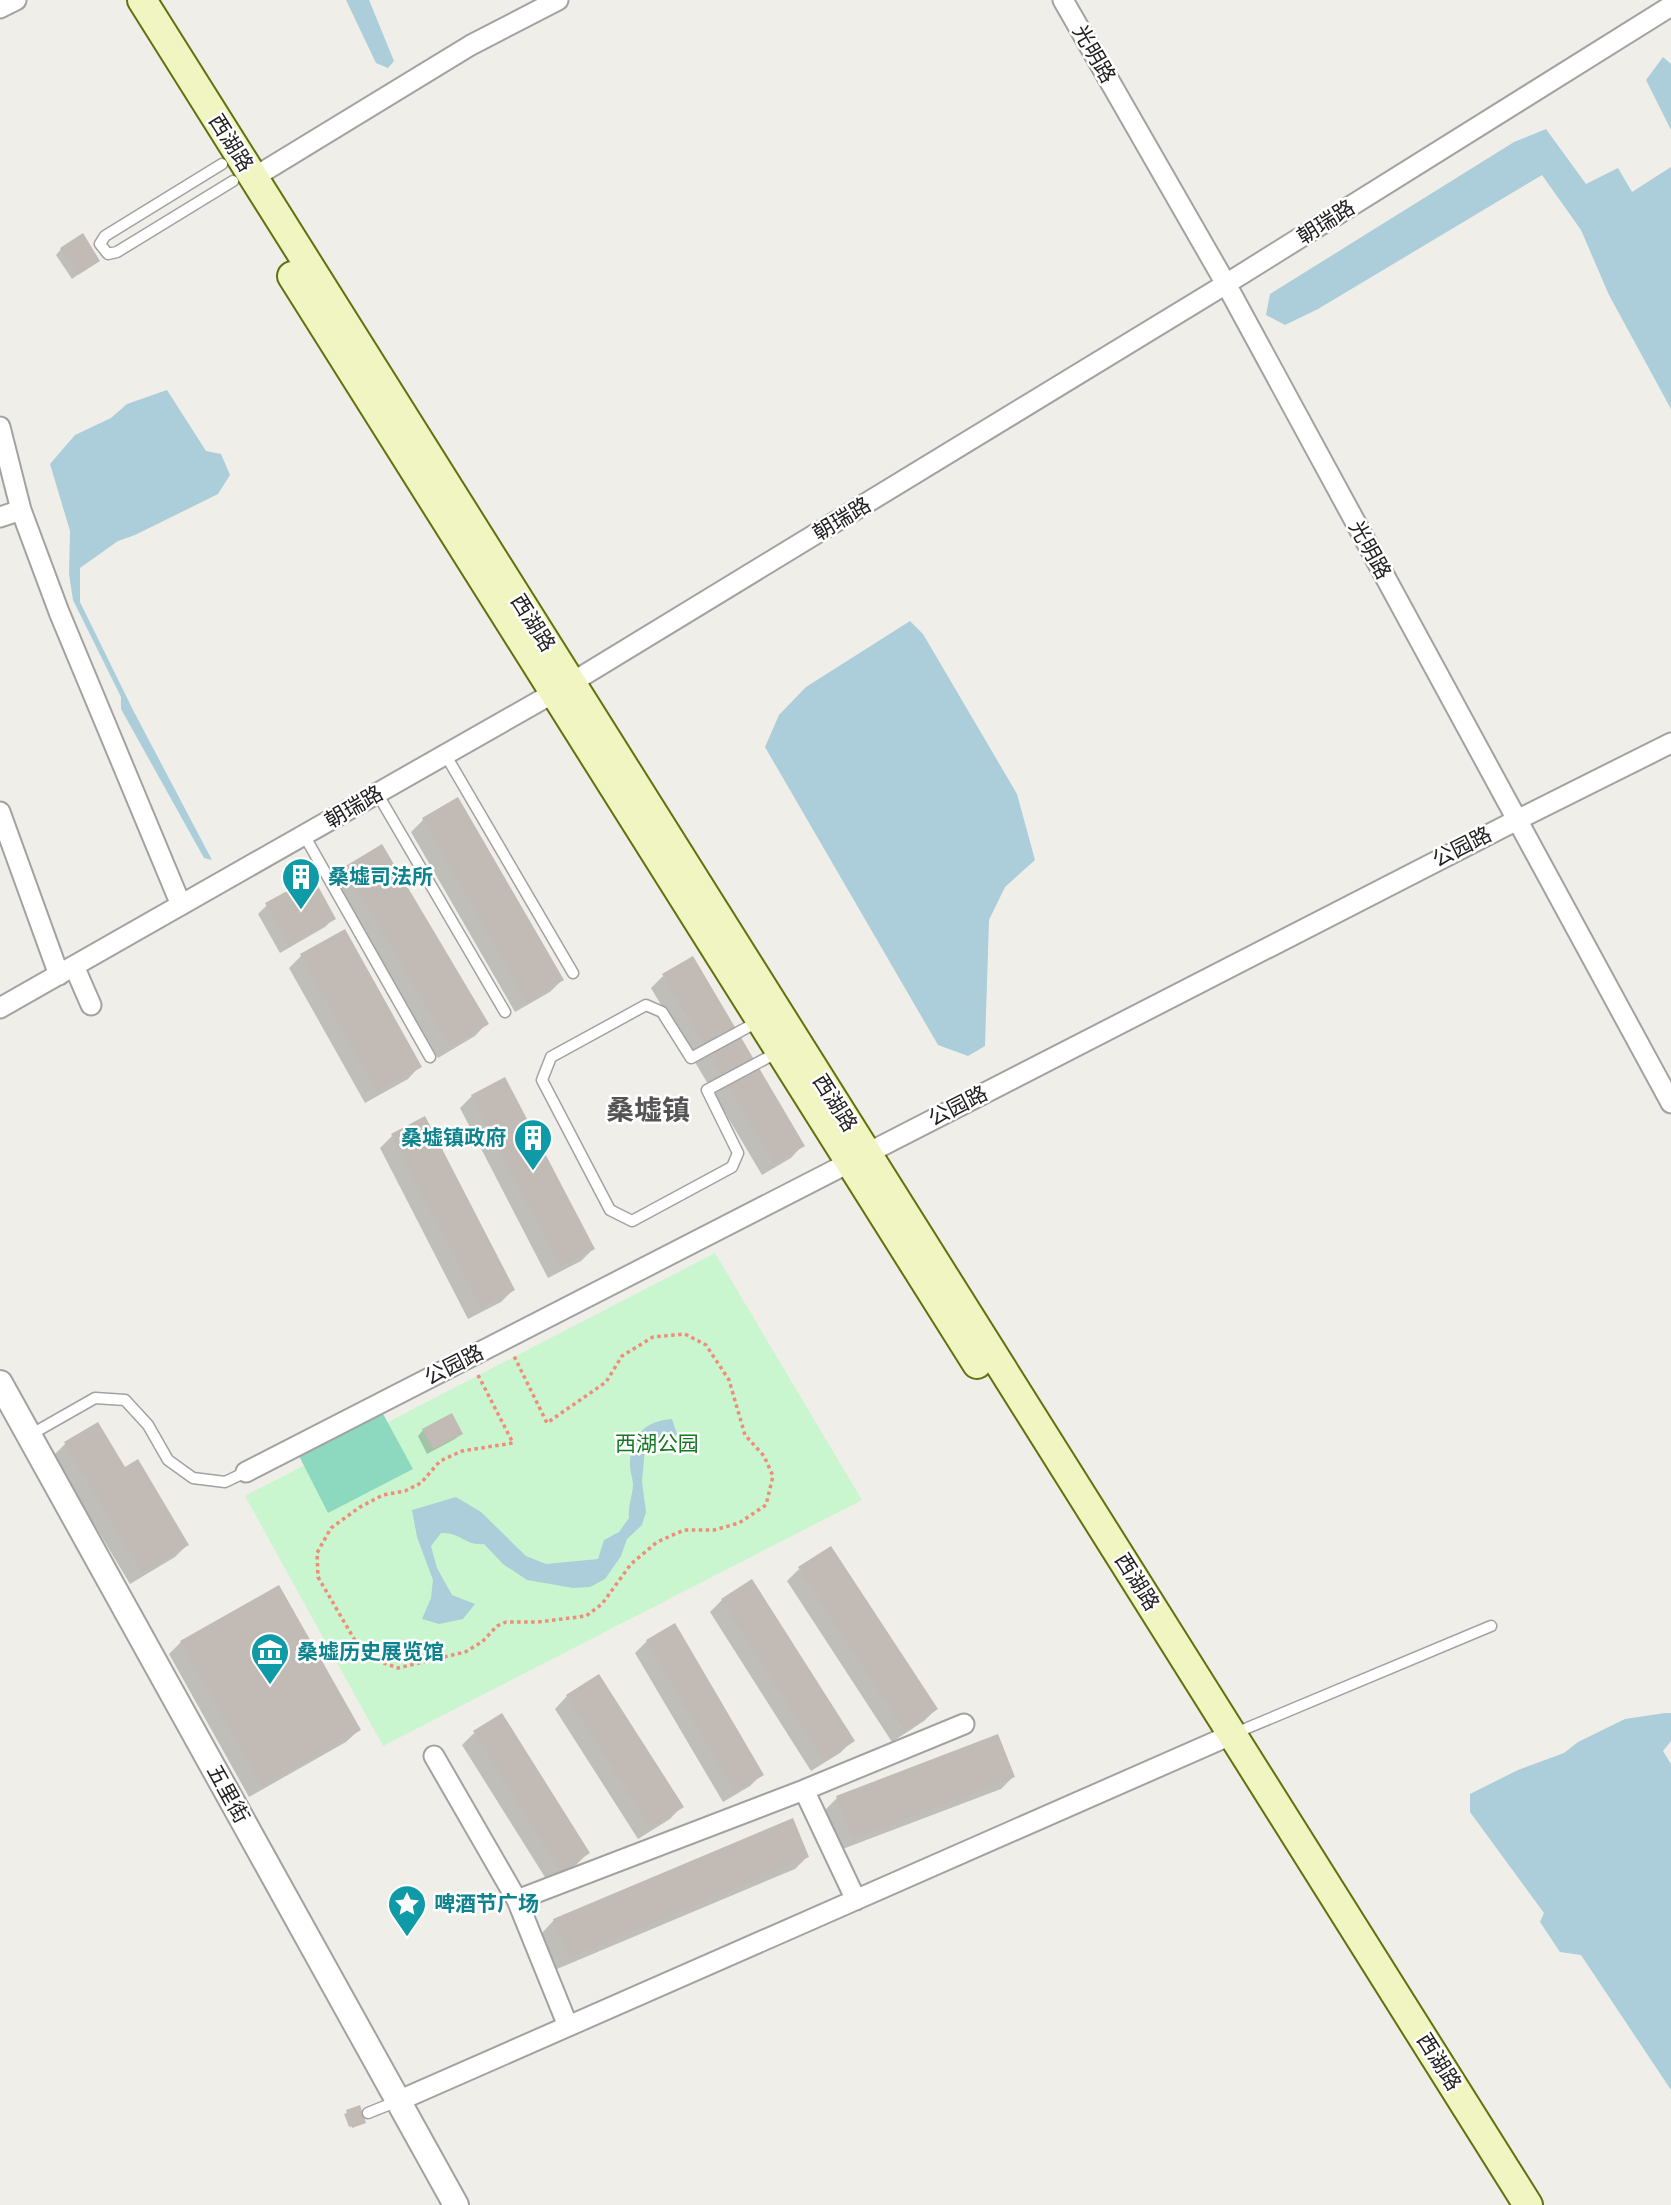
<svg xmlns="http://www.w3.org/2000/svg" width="1671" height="2205" font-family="Commissioner,'Noto Sans SC',sans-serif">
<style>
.park{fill:#c9f6cf}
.pitch{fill:#8cd9bf}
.water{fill:#accdda}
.shadow{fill:#0003}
.building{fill:#c1bab5}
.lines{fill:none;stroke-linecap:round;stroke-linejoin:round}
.service-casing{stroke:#a2a2a2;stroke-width:13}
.minor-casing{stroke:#a2a2a2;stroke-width:23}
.tertiary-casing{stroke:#a2a2a2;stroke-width:28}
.secondary-casing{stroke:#61710e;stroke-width:32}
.path{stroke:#f08c7a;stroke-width:3.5;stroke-dasharray:3.5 3.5;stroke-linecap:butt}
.service{stroke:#fff;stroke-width:10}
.minor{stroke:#fff;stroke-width:19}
.tertiary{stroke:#fff;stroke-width:24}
.secondary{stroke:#f0f5c1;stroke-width:28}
.labels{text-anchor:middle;stroke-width:5;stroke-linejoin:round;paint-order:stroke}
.street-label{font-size:21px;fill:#212121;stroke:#fff}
.culture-label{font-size:21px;font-weight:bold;fill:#0d838f;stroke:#fff;text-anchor:start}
.park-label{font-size:21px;fill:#157922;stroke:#fff}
.district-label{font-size:28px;font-weight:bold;fill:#545454;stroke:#fff}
</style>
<rect width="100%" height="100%" fill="#f0eee8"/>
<path class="park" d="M715,1253L862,1500L383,1746L245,1496Z"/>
<path class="pitch" d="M382,1412L413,1469L328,1513L298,1454Z"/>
<path class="water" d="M346,0H369L394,61L388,68L376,63Z
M1663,57L1671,64V130L1646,80Z
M1546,129L1586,184L1618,168L1632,192L1671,167V409L1609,295L1581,230L1542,175L1318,309L1285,325L1266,315L1270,294L1514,142Z
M167,390L206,451L221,454L230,475L218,494L135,535L118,541L80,568V602L133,710L212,860L204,858L121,709V697L73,600L69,574L70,531L50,464L75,435L111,418L127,404Z
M910,621L923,634L1017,794L1035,860L1005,887L989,920L985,1046L968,1056L938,1045L765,747L779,715L806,687Z
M672,1419L677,1434L663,1448L651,1435L645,1447L642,1482L646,1512L642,1525L627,1539L621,1556L605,1579L590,1587L573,1588L527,1580L503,1564L484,1544C466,1546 460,1532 441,1533L431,1546L437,1568L452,1595L475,1604L463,1619L439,1624L422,1619L431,1598L433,1580L417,1537L412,1510L456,1497L481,1512L526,1556L546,1564L598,1559L604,1540L619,1532L629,1518C628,1506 632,1497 633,1485C633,1477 629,1470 630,1462C632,1435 645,1421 672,1419Z
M1665,1713H1671V1741L1663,1751L1671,1764V2090L1581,1955L1560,1952L1540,1922L1544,1913L1470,1812V1794L1518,1770L1564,1753L1578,1742L1625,1719Z"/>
<path class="shadow" d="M61,249L98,260L72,279L56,255Z
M458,800L562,980L550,992L515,1012L411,832L423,820Z
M382,846L487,1023L475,1036L438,1058L333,881L345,868Z
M267,905L334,918L325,927L280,953L258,914Z
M344,931L420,1066L408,1079L365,1103L289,968L301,956Z
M663,976L803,1145L791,1158L762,1175L651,988Z
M472,1096L593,1249L581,1261L548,1278L460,1108Z
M392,1136L513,1290L501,1302L468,1319L380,1148Z
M423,1430L461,1434L455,1439L427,1454L418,1436Z
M65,1444L124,1469L187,1545L175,1557L130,1584L53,1456Z
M799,1569L936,1709L924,1721L892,1742L787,1581Z
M751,1581L852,1741L840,1753L811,1771L710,1612L722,1600Z
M647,1641L762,1774L750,1786L723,1802L635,1653Z
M181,1642L359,1730L346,1742L249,1797L169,1654Z
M598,1676L682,1806L670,1819L638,1839L555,1709L567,1696Z
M474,1733L588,1853L576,1865L548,1882L462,1745Z
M1013,1777L1001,1789L840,1850L825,1810L837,1798Z
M807,1857L795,1869L557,1969L542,1933L554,1920Z
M359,2107L364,2122L349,2127L344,2114Z"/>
<path class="building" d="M83,233L100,261L78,275L60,248Z
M458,797L564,980L527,1002L422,818Z
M382,844L489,1024L450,1047L344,867Z
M313,877L336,919L289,945L265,903Z
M345,929L422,1067L377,1092L300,954Z
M693,956L805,1146L774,1164L662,974Z
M505,1077L595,1249L560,1267L471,1095Z
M425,1116L515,1290L481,1308L391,1134Z
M452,1413L463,1434L433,1449L422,1429Z
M98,1422L125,1467L138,1459L189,1545L142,1573L64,1442Z
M831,1546L938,1709L905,1731L798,1567Z
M752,1579L855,1741L824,1761L721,1599Z
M279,1585L361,1730L262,1786L180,1641Z
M675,1623L764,1775L735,1792L646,1640Z
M599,1674L684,1807L651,1828L566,1695Z
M502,1713L590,1853L561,1872L473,1731Z
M998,1734L1015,1777L853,1839L836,1796Z
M793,1818L809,1857L570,1958L553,1919Z
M360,2105L366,2123L352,2128L346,2110Z"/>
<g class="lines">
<defs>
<path id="service" d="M222,164L105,236L100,244L108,254L117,252L233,181
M445,754L573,973
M377,793L505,1012
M304,835L430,1057
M759,1021L691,1058L662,1012L646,1005L551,1057L542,1080L610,1210L632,1221L732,1167L738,1153L707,1090L778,1052
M30,1435L95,1398L125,1400L148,1425L168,1460L193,1478L225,1482L246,1472
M1233,1734L1491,1626
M368,2113L398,2101"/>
<path id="minor" d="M1063,0L1226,284L1671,1103
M0,8L16,0
M253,178L471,45L558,0
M0,427L21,510L59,612L181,905
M0,517L21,510
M0,812L59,975
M74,966L91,1005
M0,1008L571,683L1226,284L1671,6
M246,1472L1517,820L1671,743
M434,1756L517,1900L568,2026
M804,1790L856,1900
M517,1900L804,1790L964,1724
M398,2101L1233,1734"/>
<path id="tertiary" d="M0,1383L456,2205"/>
<path id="secondary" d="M142,0L1528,2205
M292,276L977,1364"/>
</defs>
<use href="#service" class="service-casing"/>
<use href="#minor" class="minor-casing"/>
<use href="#tertiary" class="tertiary-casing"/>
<use href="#secondary" class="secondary-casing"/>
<path class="path" d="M478,1375L513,1443L462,1451L440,1461L421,1483L405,1491L383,1495L360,1507L331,1528L317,1553L318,1577L364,1656L398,1668L465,1652L482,1642L497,1626L506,1622H538L586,1616L602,1604L631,1564L657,1542L684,1530H714L739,1523L766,1505L773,1476L764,1456L745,1435L729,1380L706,1345L685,1334L653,1337L622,1356L606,1382L547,1423L514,1356"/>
<use href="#service" class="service"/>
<use href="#minor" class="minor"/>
<use href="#tertiary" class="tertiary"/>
<use href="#secondary" class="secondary"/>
</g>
<defs>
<symbol id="building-pin" viewBox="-11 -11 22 30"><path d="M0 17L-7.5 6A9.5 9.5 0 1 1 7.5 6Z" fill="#0f9aa8" stroke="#fff"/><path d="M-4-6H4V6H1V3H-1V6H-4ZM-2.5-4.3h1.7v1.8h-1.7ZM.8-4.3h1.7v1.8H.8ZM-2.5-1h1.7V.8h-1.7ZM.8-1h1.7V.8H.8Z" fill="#fff"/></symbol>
<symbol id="museum-pin" viewBox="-11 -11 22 30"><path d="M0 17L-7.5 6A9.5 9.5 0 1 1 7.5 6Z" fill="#0f9aa8" stroke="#fff"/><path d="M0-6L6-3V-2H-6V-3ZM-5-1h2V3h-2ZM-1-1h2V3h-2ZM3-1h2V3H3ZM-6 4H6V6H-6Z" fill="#fff"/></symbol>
<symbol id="sight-pin" viewBox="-11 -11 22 30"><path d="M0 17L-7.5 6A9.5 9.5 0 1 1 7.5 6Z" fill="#0f9aa8" stroke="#fff"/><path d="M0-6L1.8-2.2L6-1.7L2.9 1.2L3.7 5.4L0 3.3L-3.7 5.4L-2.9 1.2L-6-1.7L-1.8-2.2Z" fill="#fff"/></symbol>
</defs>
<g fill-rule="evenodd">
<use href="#building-pin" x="279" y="855" width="44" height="60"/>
<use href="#building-pin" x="511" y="1116" width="44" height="60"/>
<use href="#museum-pin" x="248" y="1630" width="44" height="60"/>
<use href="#sight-pin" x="385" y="1882" width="44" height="60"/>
</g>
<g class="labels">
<g class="street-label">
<text transform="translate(1094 54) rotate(60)" y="7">光明路</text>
<text transform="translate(231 143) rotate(58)" y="7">西湖路</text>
<text transform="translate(1326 222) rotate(-32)" y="7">朝瑞路</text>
<text transform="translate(842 519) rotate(-31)" y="7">朝瑞路</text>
<text transform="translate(1370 550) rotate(61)" y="7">光明路</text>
<text transform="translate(533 623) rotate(58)" y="7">西湖路</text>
<text transform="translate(354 807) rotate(-30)" y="7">朝瑞路</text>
<text transform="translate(1462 847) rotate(-27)" y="7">公园路</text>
<text transform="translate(835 1103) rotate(58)" y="7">西湖路</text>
<text transform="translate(958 1106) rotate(-27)" y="7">公园路</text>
<text transform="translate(454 1365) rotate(-27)" y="7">公园路</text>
<text transform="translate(1137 1582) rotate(58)" y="7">西湖路</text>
<text transform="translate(228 1794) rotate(61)" y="7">五里街</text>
<text transform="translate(1439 2062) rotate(58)" y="7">西湖路</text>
</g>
<g class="culture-label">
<text x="328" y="884">桑墟司法所</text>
<text x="506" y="1145" text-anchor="end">桑墟镇政府</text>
<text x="297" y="1659">桑墟历史展览馆</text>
<text x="434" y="1911">啤酒节广场</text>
</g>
<g class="park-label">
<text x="657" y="1451">西湖公园</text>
</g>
<g class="district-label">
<text x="648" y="1120">桑墟镇</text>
</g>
</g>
</svg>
